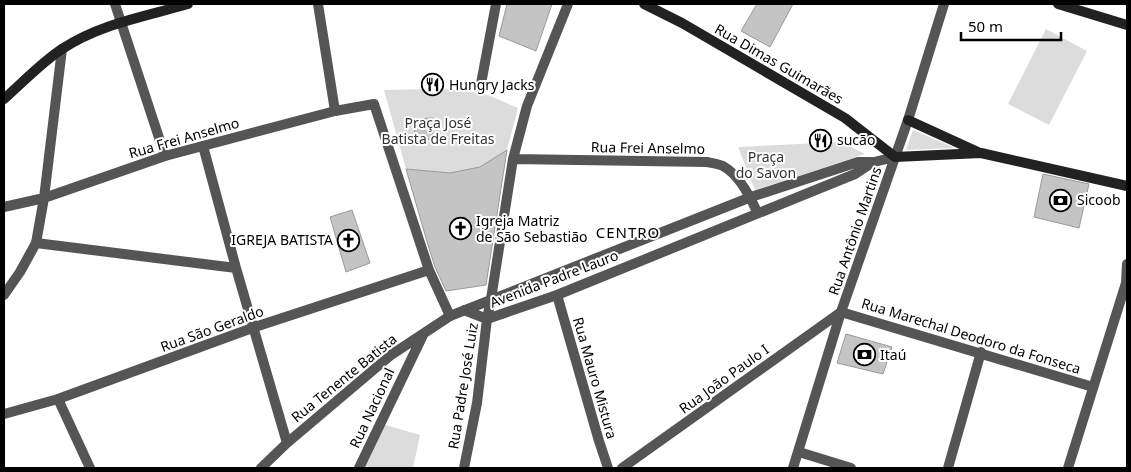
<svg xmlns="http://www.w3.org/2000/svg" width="1131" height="472" font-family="'Noto Sans',sans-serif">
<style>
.green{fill:#dcdcdc}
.building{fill:#c4c4c4;stroke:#999}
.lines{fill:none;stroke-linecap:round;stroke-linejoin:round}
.minor{stroke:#555;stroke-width:10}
.tertiary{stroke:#555;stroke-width:10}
.secondary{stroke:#222;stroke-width:10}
.labels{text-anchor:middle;stroke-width:4;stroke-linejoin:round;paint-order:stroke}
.street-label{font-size:14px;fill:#000;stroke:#fff}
.poi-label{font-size:14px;fill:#000;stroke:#fff;text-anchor:start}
.park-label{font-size:14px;fill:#333;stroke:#fff}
.neighbourhood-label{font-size:15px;letter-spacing:1px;fill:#000;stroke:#fff}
</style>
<rect width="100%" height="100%" fill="#fff"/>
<path class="green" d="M1046,29L1087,51L1049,125L1008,104Z
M433,89L461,90L488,95L518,108L507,150L480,167L450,173L406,169L384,90Z
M913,130L955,148L906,150Z
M841,142L865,154L755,190L738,147Z
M382,424L420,435L413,468H363Z"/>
<path class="building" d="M507,4H552L536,51L499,36Z
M757,4H793L770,47L741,31Z
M433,118L432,139L415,140L414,119Z
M507,150L486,285L446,291L435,267L428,245L406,169L450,173L480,167Z
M1043,174L1089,184L1079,228L1034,217Z
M352,210L370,263L346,272L330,217Z
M846,334L892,347L883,374L837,363Z"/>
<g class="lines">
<path class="minor" d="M115,4L165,156
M318,4L335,111
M480,89L496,4
M203,146L236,268L287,443
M513,159L707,162C712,163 719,164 723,166C739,175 750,196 757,212
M36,243L236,268
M557,295L599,441L608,468
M491,299L513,159L527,106L568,4
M58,399L90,468
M799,452L851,468
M261,468L287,443L391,355L450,316
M359,468L423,335
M622,468L841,312L1093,387
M948,468L981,352
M1068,468L1126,283L1127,264"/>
<path class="tertiary" d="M4,207L44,198L165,156L335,111L374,104L429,270L450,316L751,197L858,162H874L895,157
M4,295L20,272L36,243L44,198L62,49
M464,310L487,319L557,295L855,174L873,162
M4,414L58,399L255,327L429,270
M464,468L477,403L487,319L491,299
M793,468L841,312L908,120L944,4"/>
<path class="secondary" d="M644,4L682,23L845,118L895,157L981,153L1127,186
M1058,4L1127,25
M4,99C22,83 42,62 62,49C99,24 147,16 188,4
M908,120L978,152"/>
</g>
<defs>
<symbol id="restaurant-ring" viewBox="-11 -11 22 22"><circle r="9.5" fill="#fff" stroke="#000" stroke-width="1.5"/><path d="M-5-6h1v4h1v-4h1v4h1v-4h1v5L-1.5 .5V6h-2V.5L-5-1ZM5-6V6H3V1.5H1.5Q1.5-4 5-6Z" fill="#000"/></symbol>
<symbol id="bank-ring" viewBox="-11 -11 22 22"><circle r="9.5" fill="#fff" stroke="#000" stroke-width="1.5"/><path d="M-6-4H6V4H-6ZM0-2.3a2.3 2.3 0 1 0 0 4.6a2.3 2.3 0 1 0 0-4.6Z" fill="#000"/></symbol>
<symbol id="church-ring" viewBox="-11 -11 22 22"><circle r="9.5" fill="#fff" stroke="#000" stroke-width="1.5"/><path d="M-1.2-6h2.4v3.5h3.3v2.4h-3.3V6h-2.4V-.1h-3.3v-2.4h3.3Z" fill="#000"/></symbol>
</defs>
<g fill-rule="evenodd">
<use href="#restaurant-ring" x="420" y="72" width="25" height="25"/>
<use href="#restaurant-ring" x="808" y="128" width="25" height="25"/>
<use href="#bank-ring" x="1048" y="188" width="25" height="25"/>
<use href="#church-ring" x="448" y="216" width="25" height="25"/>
<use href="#church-ring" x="336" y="228" width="25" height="25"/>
<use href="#bank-ring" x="852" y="342" width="25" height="25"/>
</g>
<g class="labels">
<g class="street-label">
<text transform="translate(779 64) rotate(30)" y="5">Rua Dimas Guimarães</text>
<text transform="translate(184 138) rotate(-16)" y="5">Rua Frei Anselmo</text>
<text transform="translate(648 148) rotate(1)" y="5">Rua Frei Anselmo</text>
<text transform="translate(855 231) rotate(-71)" y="5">Rua Antônio Martins</text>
<text transform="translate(554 279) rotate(-21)" y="5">Avenida Padre Lauro</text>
<text transform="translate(212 329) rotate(-20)" y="5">Rua São Geraldo</text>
<text transform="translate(971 336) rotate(17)" y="5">Rua Marechal Deodoro da Fonseca</text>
<text transform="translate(344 378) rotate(-39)" y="5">Rua Tenente Batista</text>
<text transform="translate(595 378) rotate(74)" y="5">Rua Mauro Mistura</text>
<text transform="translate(724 379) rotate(-36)" y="5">Rua João Paulo I</text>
<text transform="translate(463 386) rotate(-81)" y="5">Rua Padre José Luiz</text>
<text transform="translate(372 408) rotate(-65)" y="5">Rua Nacional</text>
</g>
<g class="poi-label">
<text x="449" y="90">Hungry Jacks</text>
<text x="837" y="145">sucão</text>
<text x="1077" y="205">Sicoob</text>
<text x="476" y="226">Igreja Matriz<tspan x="476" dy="16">de São Sebastião</tspan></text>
<text x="333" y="245" text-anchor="end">IGREJA BATISTA</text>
<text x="880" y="360">Itaú</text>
</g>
<g class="park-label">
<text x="438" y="128">Praça José<tspan x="438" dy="16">Batista de Freitas</tspan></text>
<text x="766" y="162">Praça<tspan x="766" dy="16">do Savon</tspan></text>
</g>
<g class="neighbourhood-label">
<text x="628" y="238">CENTRO</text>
</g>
</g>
<rect width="1131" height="472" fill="none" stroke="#000000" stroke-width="10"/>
<path d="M961 32v8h100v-8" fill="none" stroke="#000000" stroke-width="2.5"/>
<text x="968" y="32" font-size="15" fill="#000000" stroke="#ffffff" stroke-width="4" paint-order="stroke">50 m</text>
</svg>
